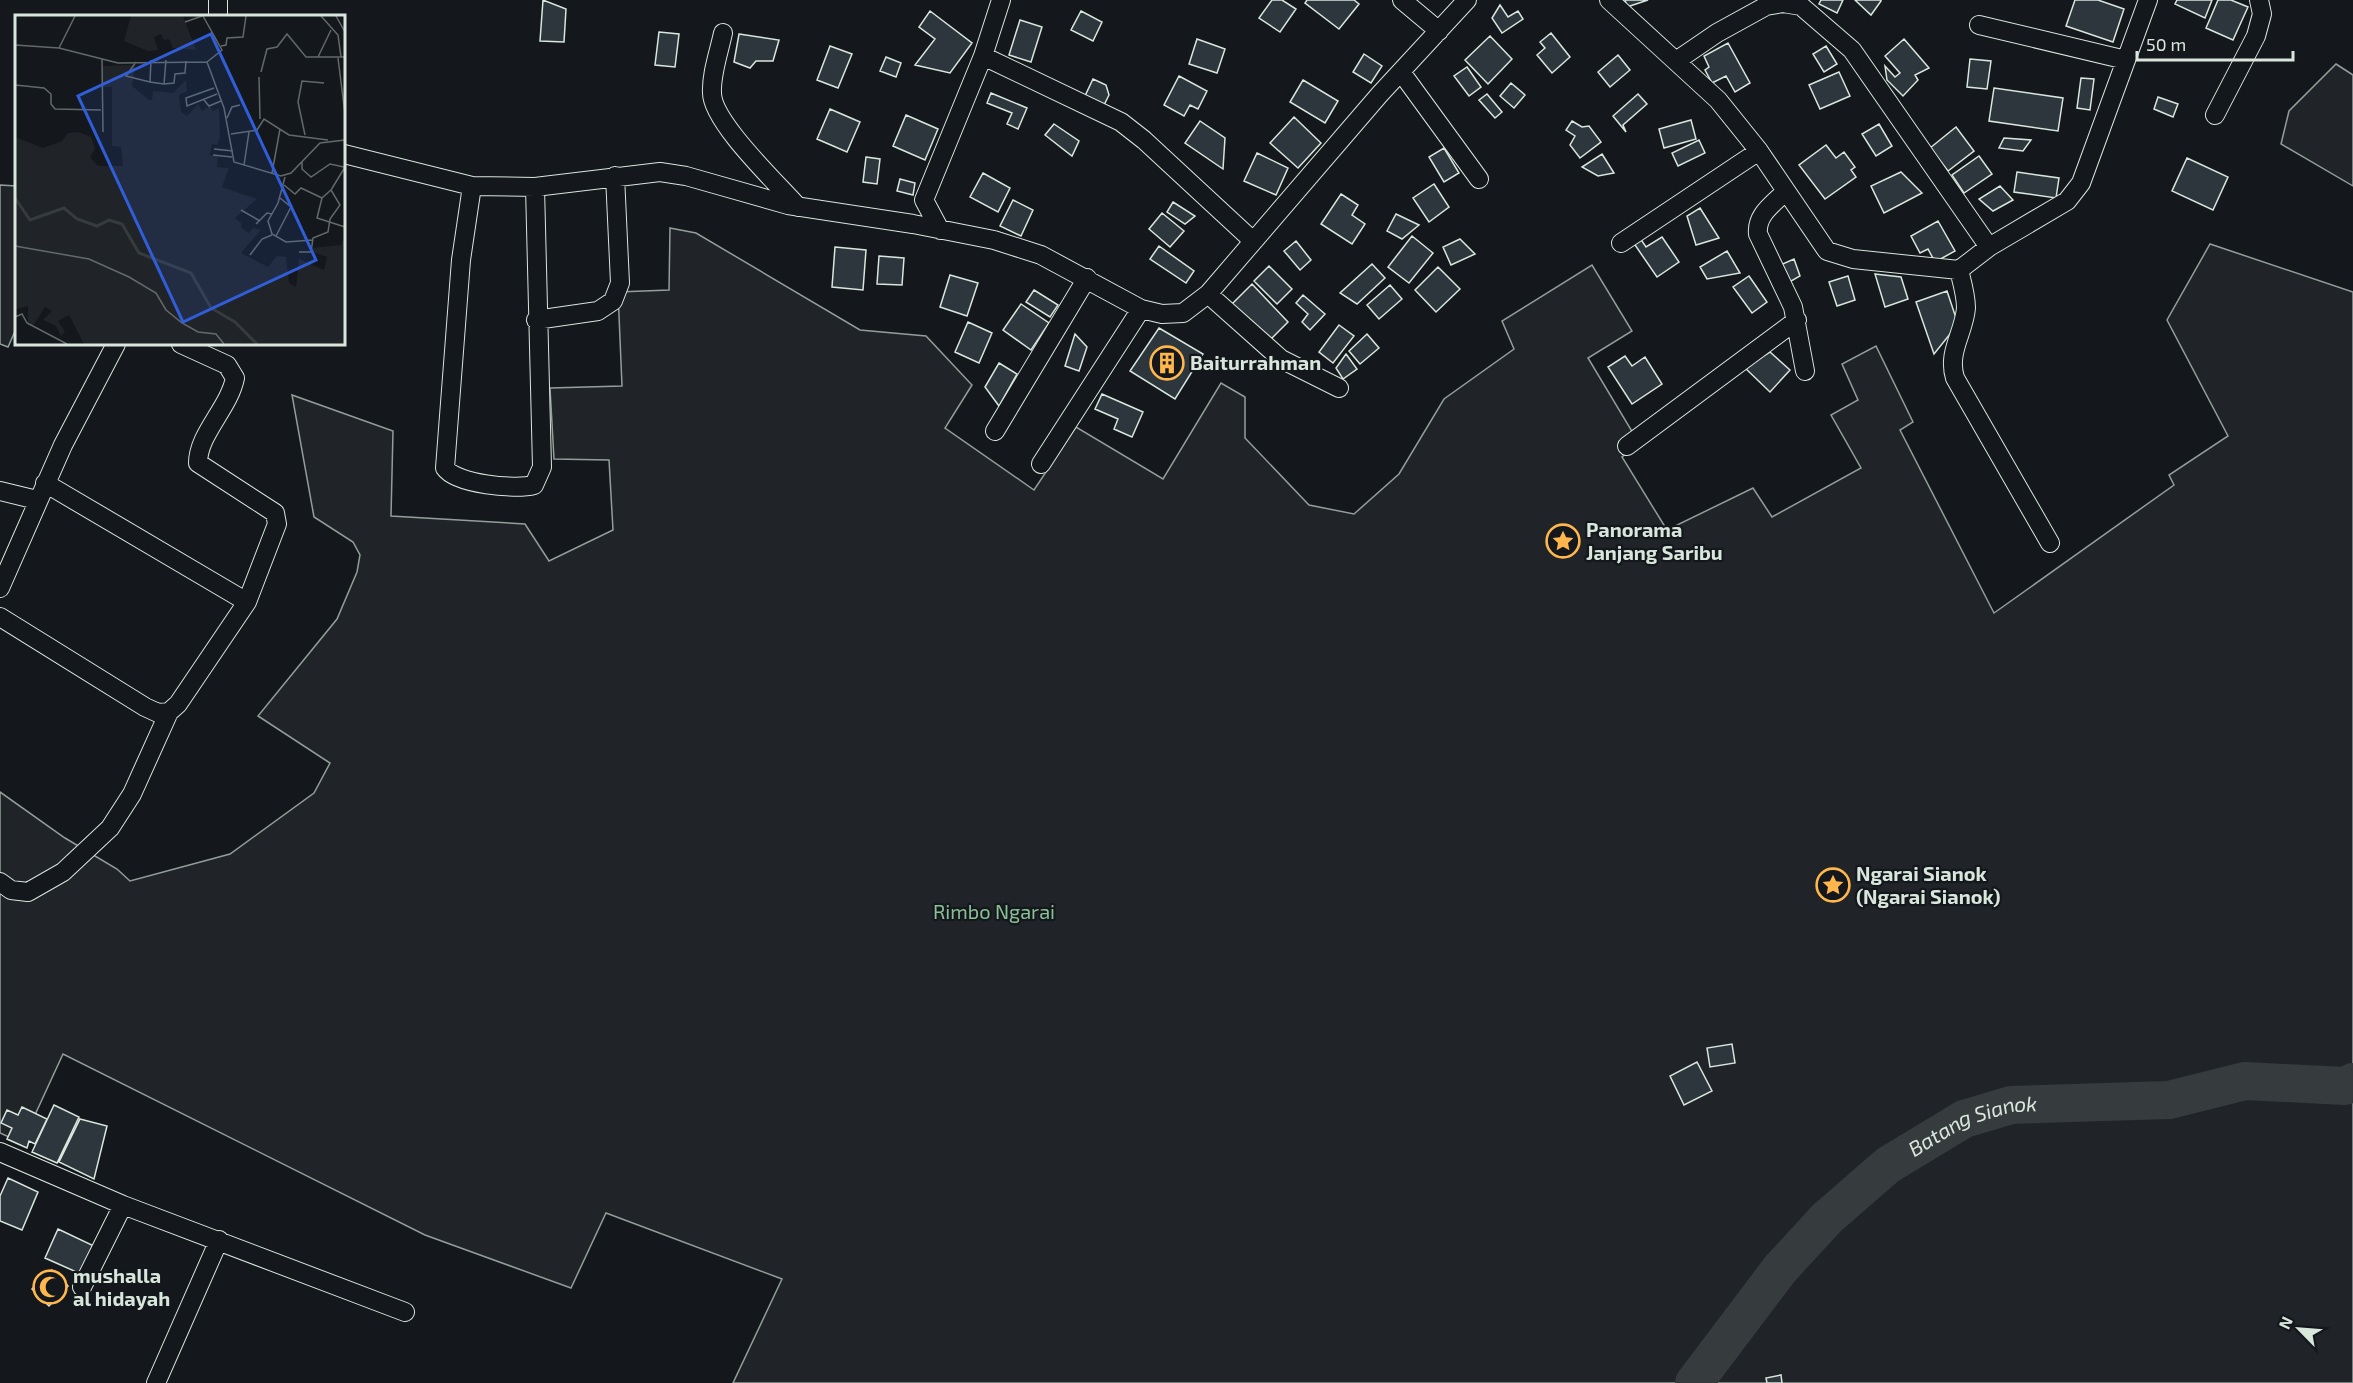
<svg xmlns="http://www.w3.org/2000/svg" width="2353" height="1383" font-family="'Exo 2',sans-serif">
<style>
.green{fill:#202428;stroke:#939e99;stroke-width:1.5}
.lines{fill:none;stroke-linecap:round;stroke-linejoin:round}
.river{stroke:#363b3e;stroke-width:38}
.building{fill:#2c363c;stroke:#d8e6dc;stroke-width:1.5}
.minor-casing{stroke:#d8e6dc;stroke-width:20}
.minor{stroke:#14181c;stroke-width:18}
.labels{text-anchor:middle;stroke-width:4.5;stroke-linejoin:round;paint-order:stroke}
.poi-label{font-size:20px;font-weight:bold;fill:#d8e6dc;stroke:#14181c;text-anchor:start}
.park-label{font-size:20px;fill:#8ac095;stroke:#14181c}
.water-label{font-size:21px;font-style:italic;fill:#d8e6dc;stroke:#14181c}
.inset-river{fill:none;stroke:#363b3e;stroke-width:3}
.inset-road{fill:none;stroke:#626a69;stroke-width:1.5}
.view{fill:#305dd8;fill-opacity:0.15;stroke:#305dd8;stroke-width:3}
.inset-edge{fill:none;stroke:#d8e6dc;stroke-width:3}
</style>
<rect width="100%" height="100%" fill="#14181c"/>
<path class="green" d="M2336,64L2353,75V186L2281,144L2289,111Z
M0,185L16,186V329L8,347L0,344Z
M670,228L696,233L860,330L926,336L972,385L945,428L1034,490L1076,427L1163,479L1221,383L1245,397V438L1309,505L1354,514L1399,474L1444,399L1514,349L1502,321L1592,265L1632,331L1588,358L1639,443L1622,457L1667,530L1753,488L1772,517L1861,468L1831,415L1858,400L1842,364L1876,346L1913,422L1900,430L1994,613L2174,485L2169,475L2228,436L2167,320L2210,244L2353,292V1383H733L782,1279L606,1213L571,1288L425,1235L63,1054L22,1143L0,1133V792L65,838L117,869L130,881L230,854L314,793L330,763L258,716L337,619L357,572L360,555L353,542L314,517L292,395L393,431L391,516L525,524L549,561L613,530L609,460L554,459L550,388L622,386L618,292L669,290Z"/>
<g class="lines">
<path class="river" id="s1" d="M1694,1383L1780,1269L1827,1218L1888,1165L1964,1119L2011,1105L2169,1100L2245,1081L2345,1086L2353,1082"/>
</g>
<path class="building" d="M543,0L566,9L564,42L540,41Z
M1272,0H1282L1296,9L1280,32L1259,18Z
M1307,0H1354L1359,4L1339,29L1305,3Z
M1625,0H1648L1627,7Z
M1821,0H1843L1837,13L1819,4Z
M1855,0H1881V1L1871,15Z
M2075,0H2098L2124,9L2113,42L2066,26Z
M2177,0H2212L2205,18L2175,4Z
M2218,0H2231L2248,7L2233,40L2206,28Z
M1500,5L1508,17L1518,11L1523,19L1502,33L1492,18Z
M930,11L972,43L950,73L915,65L935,39L919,27Z
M1081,11L1102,22L1093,41L1071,30Z
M1020,20L1042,27L1031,62L1009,55Z
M659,32L679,34L675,67L655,65Z
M1551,33L1570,57L1552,73L1537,55L1545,48L1540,42Z
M739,34L779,40L773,61H756L750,68L734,62Z
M1490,36L1512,59L1488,84L1465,60Z
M1197,39L1225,49L1217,73L1189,64Z
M1904,39L1929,68L1915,75L1918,80L1903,96L1887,80L1885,66L1895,77L1900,73L1885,56Z
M1728,43L1750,83L1735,92L1726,76L1712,83L1705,70L1709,67L1704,56Z
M830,46L852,54L838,88L817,80Z
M1826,46L1837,64L1824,72L1813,54Z
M1364,54L1382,66L1371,83L1353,72Z
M1618,55L1630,70L1610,87L1598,72Z
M886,57L901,63L896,77L880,71Z
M1970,59L1991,61L1987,89L1967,87Z
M1467,67L1481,87L1469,96L1454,76Z
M1839,72L1850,96L1820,109L1809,85Z
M1179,76L1207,91L1198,109L1190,105L1184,116L1164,105Z
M2081,78L2094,79L2090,110L2077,108Z
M1093,79L1106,85L1109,95L1104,105L1085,96Z
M1303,80L1338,101L1325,123L1290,102Z
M1511,83L1525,95L1514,108L1500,96Z
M1994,88L2063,98L2058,131L1989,121Z
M991,93L1027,108L1018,129L1007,124L1012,113L987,103Z
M1487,94L1502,112L1495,118L1479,100Z
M1638,94L1647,104L1623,125L1626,132L1613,116Z
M2158,97L2178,104L2173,117L2154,109Z
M830,109L860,122L847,152L817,139Z
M906,115L938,129L925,160L893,146Z
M1294,117L1321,143L1298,168L1270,143Z
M1691,120L1696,139L1664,148L1659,129Z
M1200,121L1225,138L1223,169L1185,143Z
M1572,121L1582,127L1589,126L1601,142L1580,158L1570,145L1575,136L1566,130Z
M1054,124L1079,141L1072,156L1045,135Z
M1879,124L1892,146L1876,156L1862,134Z
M1956,127L1974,151L1948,171L1930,148Z
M2004,138L2031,140L2023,151L1999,148Z
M1699,140L1705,153L1678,166L1672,153Z
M1826,145L1836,158L1844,152L1855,167L1851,170L1856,177L1825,199L1799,165Z
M1444,148L1459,173L1444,182L1429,157Z
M1257,153L1288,168L1276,195L1244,181Z
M1602,154L1614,173L1598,176L1582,167Z
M1979,156L1992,174L1964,193L1952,175Z
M866,157L880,159L877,184L863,182Z
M2187,158L2228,177L2213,210L2172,191Z
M1901,172L1922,193L1884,213L1871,186Z
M2017,172L2059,178L2056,198L2014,192Z
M983,173L1010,188L998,212L970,197Z
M900,179L915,183L913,195L897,191Z
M1434,184L1449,207L1429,222L1413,198Z
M2000,186L2013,200L1993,211L1979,199Z
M1341,194L1358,205L1352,215L1365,224L1352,244L1321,224Z
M1013,200L1033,210L1021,236L1000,226Z
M1173,202L1195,216L1185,224L1167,212Z
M1700,208L1719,238L1696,245L1687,216Z
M1162,213L1184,231L1170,247L1149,229Z
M1396,214L1419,225L1402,239L1387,231Z
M1938,221L1955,251L1935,262L1928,249L1920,253L1911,236Z
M1412,236L1433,253L1409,283L1388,267Z
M1662,237L1679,262L1657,277L1633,242L1640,238L1646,247Z
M1460,239L1475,254L1451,265L1443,247Z
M1296,241L1311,260L1300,270L1284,251Z
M1159,246L1194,271L1186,283L1150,259Z
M835,247L866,250L863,290L832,287Z
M1727,251L1740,273L1707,279L1700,267Z
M879,256L904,258L902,285L877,284Z
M1794,259L1800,276L1786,284L1778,266Z
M1372,264L1385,278L1357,304L1340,293Z
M1269,266L1292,289L1277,304L1254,281Z
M1438,267L1460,289L1436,312L1415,290Z
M1875,274L1901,277L1908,299L1885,307Z
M950,275L978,283L967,316L940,307Z
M1749,276L1767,302L1752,313L1733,287Z
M1848,276L1855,300L1837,306L1829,282Z
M1252,284L1288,322L1266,344L1230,306Z
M1390,285L1402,299L1379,319L1367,305Z
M1034,290L1058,305L1050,317L1026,302Z
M1947,291L1958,324L1934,354L1916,302Z
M1303,295L1325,314L1310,330L1302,322L1308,314L1296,303Z
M1021,304L1049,323L1031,350L1003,330Z
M968,322L992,333L979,363L955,352Z
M1339,325L1354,336L1333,363L1319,352Z
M1159,328L1203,354L1175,399L1130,371Z
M1075,334L1087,347L1079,371L1065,366Z
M1367,334L1379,348L1360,364L1349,351Z
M1770,352L1790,370L1770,392L1744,367Z
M1346,354L1357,369L1343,379L1336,368Z
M1625,356L1632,366L1645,357L1662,384L1632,404L1608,367Z
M999,363L1017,374L999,406L985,387Z
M1102,394L1143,412L1132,437L1114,429L1118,419L1095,409Z
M1732,1044L1735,1063L1710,1067L1707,1048Z
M1697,1062L1712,1091L1684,1105L1670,1076Z
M54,1105L79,1117L57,1163L32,1152Z
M22,1107L47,1119L35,1144L29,1141L27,1148L7,1139L12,1128L1,1123L7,1110L18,1115Z
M80,1119L107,1126L94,1179L59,1162Z
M8,1178L38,1192L22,1230L0,1221V1196Z
M58,1229L94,1246L81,1274L45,1258Z
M52,1270L68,1286L49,1306L32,1289Z
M1781,1375L1782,1383H1767L1766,1378Z"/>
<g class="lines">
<defs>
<path id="minor" d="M218,0V16
M1402,0L1439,31
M1609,0L1718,100L1759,151L1827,251L1853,259L1959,270L1989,247L2067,201L2081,183L2148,0
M1979,25L2126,60
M723,33C719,52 711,74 712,93C712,122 778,184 798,207
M983,56L1121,122L1144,140L1252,240
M1676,61L1717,33L1766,6L1783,3L1801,6L1852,50L1989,247
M1401,72L1479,179
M2215,115L2256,36L2262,14L2259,0
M344,154L472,186L535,187L660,172L686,176L788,205L913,224L994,240L1041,255L1141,309L1162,314L1183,313L1208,294L1380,94L1467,0
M472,186L461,260L445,468C456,484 515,490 534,485L542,467L535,187
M1785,192C1772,205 1756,215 1758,234L1793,307L1805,371
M940,230L924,200L983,56L1001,0
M1621,243L1759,151
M1959,270C1962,282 1966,295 1966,308C1964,333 1947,352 1955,378L2050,543
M1208,294L1281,359L1339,388
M536,320L598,311L613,301L620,283L615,176
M995,431L1087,278
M1627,446L1797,320
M1041,464L1141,309
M45,483L247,602
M0,491L37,500
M0,588L63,445L116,344
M0,617L145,707L158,713L169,712L178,704L247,602L277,524L275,513L198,463C198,434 229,408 235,378L227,365L181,344
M0,882L11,890L28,892L63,872L110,828L132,794L169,712
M0,1152L123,1205L405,1312
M82,1287L123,1205
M156,1383L219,1240"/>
</defs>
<use href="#minor" class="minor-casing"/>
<use href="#minor" class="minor"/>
</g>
<defs>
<symbol id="building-ring" viewBox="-11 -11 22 22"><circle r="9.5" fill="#14181c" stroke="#ffb74d" stroke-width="1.5"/><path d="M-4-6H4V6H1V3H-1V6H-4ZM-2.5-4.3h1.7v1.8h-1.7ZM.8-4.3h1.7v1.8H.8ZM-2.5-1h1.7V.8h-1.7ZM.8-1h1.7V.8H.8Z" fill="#ffb74d"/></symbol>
<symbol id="sight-ring" viewBox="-11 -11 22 22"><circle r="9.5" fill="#14181c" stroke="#ffb74d" stroke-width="1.5"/><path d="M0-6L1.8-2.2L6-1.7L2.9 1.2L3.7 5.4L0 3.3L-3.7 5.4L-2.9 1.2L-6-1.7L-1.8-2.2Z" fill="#ffb74d"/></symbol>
<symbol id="mosque-ring" viewBox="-11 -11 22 22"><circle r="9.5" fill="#14181c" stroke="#ffb74d" stroke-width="1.5"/><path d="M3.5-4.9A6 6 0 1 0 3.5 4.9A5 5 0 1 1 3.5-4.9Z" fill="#ffb74d"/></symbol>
</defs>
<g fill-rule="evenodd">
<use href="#building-ring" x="1148" y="344" width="38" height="38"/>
<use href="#sight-ring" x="1544" y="522" width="38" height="38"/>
<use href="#sight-ring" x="1814" y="866" width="38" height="38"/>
<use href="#mosque-ring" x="31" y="1268" width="38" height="38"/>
</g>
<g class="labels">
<g class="poi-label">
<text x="1190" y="370">Baiturrahman</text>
<text x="1586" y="537">Panorama<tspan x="1586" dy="23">Janjang Saribu</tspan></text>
<text x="1856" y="881">Ngarai Sianok<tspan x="1856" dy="23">(Ngarai Sianok)</tspan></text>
<text x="73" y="1283">mushalla<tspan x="73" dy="23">al hidayah</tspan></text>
</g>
<g class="park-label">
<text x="994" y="919">Rimbo Ngarai</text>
</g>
<g class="water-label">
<text dy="7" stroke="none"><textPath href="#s1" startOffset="388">Batang Sianok</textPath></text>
</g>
</g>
<g transform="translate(15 15)">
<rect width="330" height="330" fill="#14181c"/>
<path d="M116,1H168L181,35L158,33L154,24L149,25L146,19L139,22L143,35L133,36L109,26ZM120,50L117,71L134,85H137L138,76L158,78L171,65L172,76L164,80L166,97L172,101L183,89L187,96L195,91L198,96L204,93L205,123L202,130L197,129L195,140L203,141L202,152L214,153L207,172L242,184L220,203L227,209L226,212L234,218L238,213L246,215L226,238L253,252L262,241L271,242L274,268L281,272L284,244L309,255L312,242L298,237V233L326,230L330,220V329H69L54,300L43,306L50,317L46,321L41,311L28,305L37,296L30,292L18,311L13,310V291L1,294L0,291V122L28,133L47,126L53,118L63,117L76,122L80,134L75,142L83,151H108L106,132L97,131V72H87L88,51Z" fill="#202428"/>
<path class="inset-river" d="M0,183L15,205L49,193L62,204L82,211L94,205L107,209L124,238L176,258L196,293L220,307L242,329"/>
<path class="inset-road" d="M188,1L207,35L192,47M306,1L323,20L326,42M321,1L330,17M170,7L187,1M0,30L44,33L103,48L192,47L209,93L219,147L266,161L276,158L305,128L330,125M206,31L211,30L212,23L228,22L231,1M44,33L60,1M303,42L316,15M323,43L330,99M87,44L88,117M136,45L135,67L149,69L159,68L160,59L170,58L171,46M121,47L111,61L135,67M246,57L252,34L262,32L272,19L291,42H330M244,62L245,104M149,69L151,45M0,70L29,73L36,79V89L40,94L86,95M199,73L171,83L172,91L202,79M189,85L194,91L206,86M212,103L217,92L225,90M216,119L242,115L249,104L274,120L313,125M290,120L283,87L287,66L309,68M199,134L218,136M198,140L217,142M287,147V154L296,162L315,149L329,152M229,150L234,117M257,158L265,114M270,162L263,188L253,206L257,219L271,227L298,225M269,170L280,179L286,173L307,183M316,175L307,183L302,203L330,212M226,195L245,206M241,209L252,198L257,199M261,221L276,192L265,183M0,231L74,244L114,262L141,278L151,295L167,308L183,317L201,319L209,329M284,237H296L298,223L313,217L315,204L325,190L316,175L330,152M235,240L247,224L257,220M0,302L7,299L12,308L52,329"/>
<path class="view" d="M196,19L301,245L168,307L63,81Z"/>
<rect width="330" height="330" class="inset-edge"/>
</g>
<g transform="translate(2299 1329) rotate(295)" stroke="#14181c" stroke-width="4.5" paint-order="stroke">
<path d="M0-4.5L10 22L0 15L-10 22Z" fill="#d8e6dc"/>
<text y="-9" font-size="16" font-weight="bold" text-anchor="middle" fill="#d8e6dc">N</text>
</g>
<path d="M2137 51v9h156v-9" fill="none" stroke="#d8e6dc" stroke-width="3"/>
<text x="2146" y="51" font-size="18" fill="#d8e6dc" stroke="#14181c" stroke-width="4.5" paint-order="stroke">50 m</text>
</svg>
